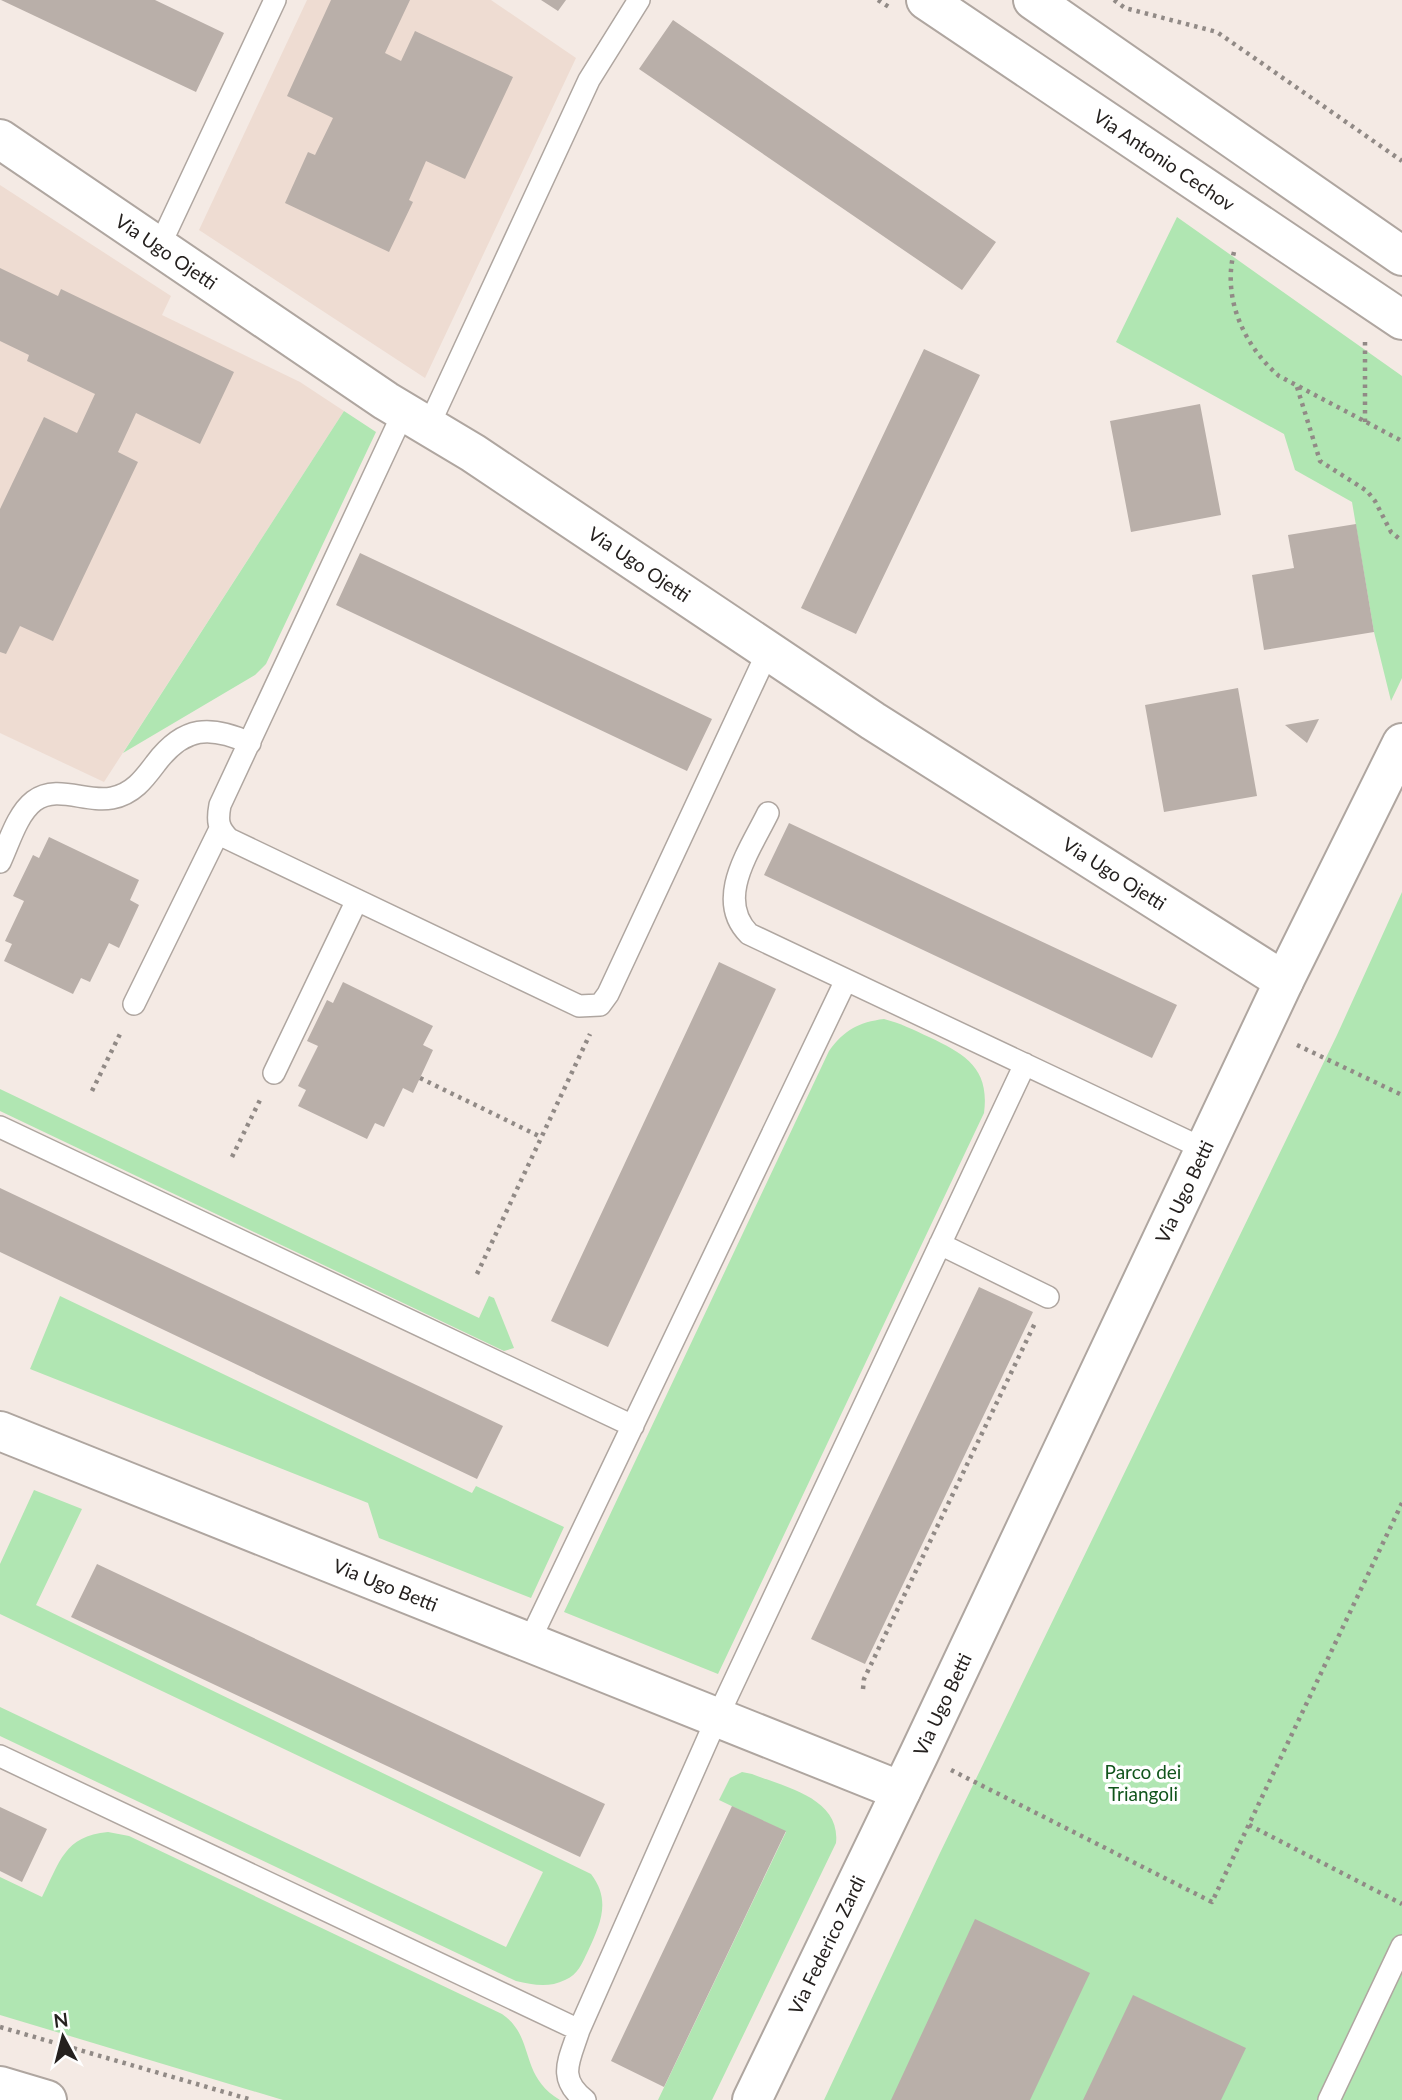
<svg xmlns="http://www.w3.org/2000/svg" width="1402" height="2100" font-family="Lato,sans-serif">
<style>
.built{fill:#eedcd2}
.green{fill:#b0e6b2}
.building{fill:#b9afa9}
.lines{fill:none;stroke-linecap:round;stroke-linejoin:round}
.lane-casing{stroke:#afa6a0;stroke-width:24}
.street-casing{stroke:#afa6a0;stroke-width:42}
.secondary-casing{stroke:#afa6a0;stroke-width:42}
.path{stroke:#918a86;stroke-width:4.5;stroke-dasharray:3.5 5;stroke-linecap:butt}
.lane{stroke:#fff;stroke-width:21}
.street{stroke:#fff;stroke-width:38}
.secondary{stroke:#fff;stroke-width:38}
.labels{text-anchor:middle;stroke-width:7;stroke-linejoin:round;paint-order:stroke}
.street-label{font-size:19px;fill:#25211f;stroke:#fff}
.park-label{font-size:19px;fill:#11551c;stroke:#fff}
</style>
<rect width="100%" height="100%" fill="#f4eae4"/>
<path class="built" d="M307,0H491L576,58L425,378L199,230Z
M0,185L171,296L162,315L300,382L344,411L104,782L0,733Z"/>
<path class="green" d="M1177,217L1402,376V678L1391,701L1374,632L1352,502L1295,470L1284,434L1116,342Z
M344,411L376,432L266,664L255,675L123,753Z
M1402,892V2100H824L939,1855L1337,1035Z
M884,1019C900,1023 914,1030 929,1037C965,1054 990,1068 984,1113L718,1674L564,1612L829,1051C844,1030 859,1022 884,1019Z
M0,1089L479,1318L489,1296L494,1298L514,1348L504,1351L0,1111Z
M60,1296L472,1493L476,1486L564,1527L531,1598L379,1538L368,1503L30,1369Z
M34,1490L82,1509L36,1605L591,1874C611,1900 601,1923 588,1951C582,1963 578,1975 565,1980C549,1988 533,1985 516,1981L0,1736V1707L506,1947L543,1872L0,1614V1564Z
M742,1772L752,1774C785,1787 841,1798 836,1843L712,2100H658L786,1832L719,1800L730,1778Z
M108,1832L129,1836L502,2014C536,2037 518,2075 560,2100H283L0,2015V1877L42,1897C60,1862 64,1836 108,1832Z"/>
<path class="building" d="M1,0H155L224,33L196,92Z
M331,0H410L385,53L401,61L415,31L513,77L465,179L426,161L409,200L413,202L389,252L285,203L308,152L315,155L333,118L287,96Z
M541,0H566L558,11Z
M673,20L996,242L962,290L639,69Z
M0,268L58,296L61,289L234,372L200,444L136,413L118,452L138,462L53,641L20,626L6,654L0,652V509L44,417L77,433L95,394L27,361L29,355L0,341Z
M924,349L980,375L856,634L801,608Z
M1200,404L1221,515L1131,532L1110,421Z
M1356,524L1374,632L1264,650L1252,575L1294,568L1288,535Z
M360,553L712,719L687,771L336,605Z
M1238,688L1257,796L1164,812L1145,705Z
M1319,719L1307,743L1285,725Z
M789,823L1177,1005L1152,1058L764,875Z
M49,837L139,880L130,900L139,905L119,948L109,943L90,982L81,978L73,994L4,961L12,944L5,941L24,901L13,896L33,855L39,858Z
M719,962L776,989L608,1347L551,1321Z
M343,982L433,1026L423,1045L433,1050L413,1093L403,1088L384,1127L375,1123L367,1139L298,1106L306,1090L298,1086L318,1046L307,1041L327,1000L333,1003Z
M0,1188L503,1426L477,1479L0,1252Z
M979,1287L1033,1312L865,1664L811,1639Z
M97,1564L605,1804L580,1857L71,1617Z
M732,1806L786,1831L664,2087L611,2061Z
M0,1807L47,1829L22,1882L0,1871Z
M975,1919L1090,1973L1030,2100H891Z
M1133,1995L1246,2048L1221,2100H1083Z"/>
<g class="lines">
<defs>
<path id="lane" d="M159,247L275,0
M404,411L220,805C217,821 218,828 229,839L579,1006L600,1005L608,994L769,649
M429,425L589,80L639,0
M768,813C750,850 714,899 749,934L1204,1149
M0,862C9,843 17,814 34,801C57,784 86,803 112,798C133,794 144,779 156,763C184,726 210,725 250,743
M134,1004L220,829
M274,1073L357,900
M0,1127L633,1426
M940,1244L1048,1297
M529,1642L846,980
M0,1756L579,2030
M585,2100C556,2078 570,2059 579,2030L717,1718L1025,1064
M1329,2100L1402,1946"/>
<g id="street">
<path id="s1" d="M926,0L1402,320"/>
<path d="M1033,0L1402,256"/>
<path id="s2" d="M0,139L386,401L473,453L873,721L1284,981"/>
<path id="s3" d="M0,1431L901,1791"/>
<path id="s4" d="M752,2100L919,1754L1284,981L1402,743"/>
</g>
<path id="secondary" d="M0,2086L47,2100"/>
</defs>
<use href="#lane" class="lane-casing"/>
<use href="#street" class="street-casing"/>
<use href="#secondary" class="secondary-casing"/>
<path class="path" d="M878,0L889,7
M1114,0L1125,8L1217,32L1402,161
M1234,252C1222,298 1244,346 1279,376L1402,441
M1297,387L1320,461L1367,491L1375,501L1391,532L1402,541
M1365,422V342
M1297,1045L1402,1095
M420,1078L541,1137
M92,1091L122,1030
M232,1157L261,1098
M477,1274L590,1034
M863,1689L864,1679L1035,1323
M951,1770L1212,1902L1402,1503
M1249,1825L1402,1904
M0,2027L252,2100"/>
<use href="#lane" class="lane"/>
<use href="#street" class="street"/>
<use href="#secondary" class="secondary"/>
</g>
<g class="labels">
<g class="street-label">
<text dy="7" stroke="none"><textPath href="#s1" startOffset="287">Via Antonio Cechov</textPath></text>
<text dy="7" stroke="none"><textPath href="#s2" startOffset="201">Via Ugo Ojetti</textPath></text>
<text dy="7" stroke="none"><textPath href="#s2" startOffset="768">Via Ugo Ojetti</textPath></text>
<text dy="7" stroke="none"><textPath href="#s2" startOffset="1335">Via Ugo Ojetti</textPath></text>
<text dy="7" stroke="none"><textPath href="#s4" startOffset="1006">Via Ugo Betti</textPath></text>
<text dy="7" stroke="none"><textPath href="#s3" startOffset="415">Via Ugo Betti</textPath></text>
<text dy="7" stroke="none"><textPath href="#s4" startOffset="439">Via Ugo Betti</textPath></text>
<text dy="7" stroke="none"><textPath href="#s4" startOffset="172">Via Federico Zardi</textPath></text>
</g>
<g class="park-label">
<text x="1143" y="1779">Parco dei<tspan x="1143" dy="22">Triangoli</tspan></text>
</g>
</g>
<g transform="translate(63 2037) rotate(353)" stroke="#ffffff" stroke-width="5" paint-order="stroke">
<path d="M0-5L12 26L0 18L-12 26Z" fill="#25211f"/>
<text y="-10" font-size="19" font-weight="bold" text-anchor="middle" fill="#25211f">N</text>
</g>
</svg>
